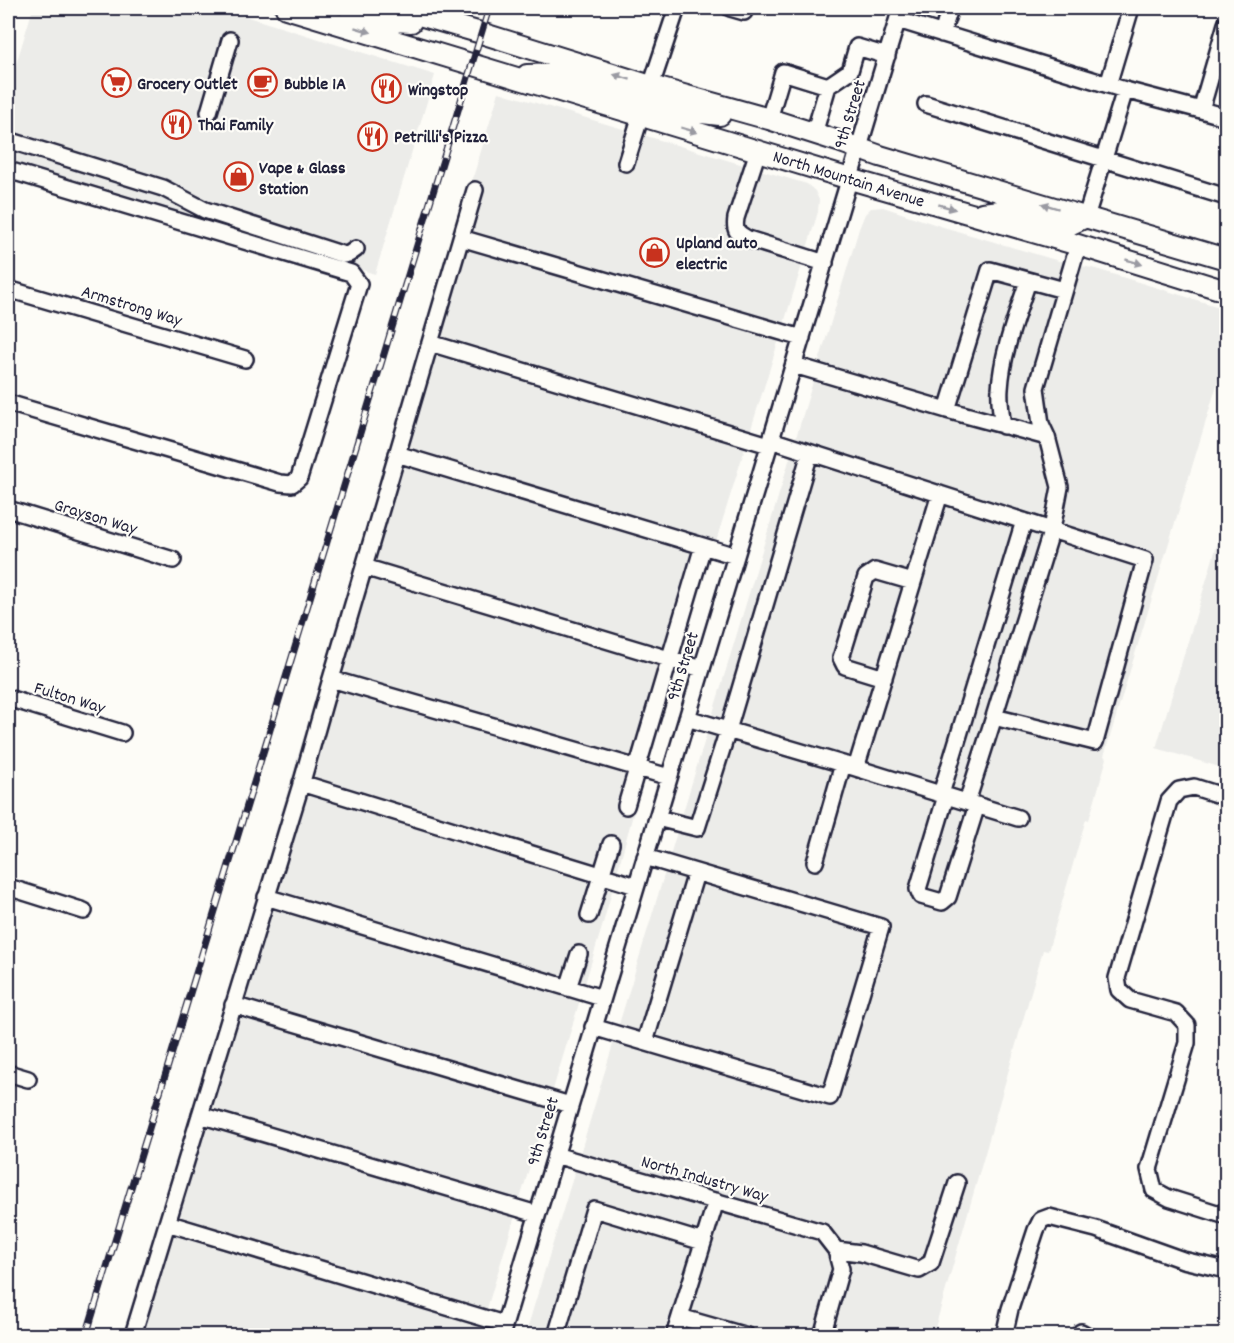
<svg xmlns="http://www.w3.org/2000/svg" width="1234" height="1343" font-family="Dekko,sans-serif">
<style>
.built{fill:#ecece9}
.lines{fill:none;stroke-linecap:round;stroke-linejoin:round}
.minor-casing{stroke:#22223b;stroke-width:20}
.major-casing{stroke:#22223b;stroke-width:24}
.minor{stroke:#fdfcf7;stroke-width:15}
.major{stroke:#fdfcf7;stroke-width:20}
.rail-casing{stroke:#22223b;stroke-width:7}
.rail{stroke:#fdfcf7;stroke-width:4.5;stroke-dasharray:14;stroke-linecap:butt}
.oneway{fill:#9a9aa2}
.labels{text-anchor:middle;stroke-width:4.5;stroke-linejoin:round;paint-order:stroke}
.poi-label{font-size:18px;font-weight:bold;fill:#22223b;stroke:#fdfcf7;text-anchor:start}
.street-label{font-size:18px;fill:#22223b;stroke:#fdfcf7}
</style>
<rect width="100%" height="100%" fill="#fdfcf7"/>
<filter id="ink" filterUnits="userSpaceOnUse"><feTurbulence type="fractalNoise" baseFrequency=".0167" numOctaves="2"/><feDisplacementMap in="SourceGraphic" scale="12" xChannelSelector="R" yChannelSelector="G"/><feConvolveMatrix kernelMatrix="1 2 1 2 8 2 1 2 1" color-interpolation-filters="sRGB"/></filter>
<g filter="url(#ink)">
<path class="built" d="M33,8H219L435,75L375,274L8,161V91Z
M499,92L807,184L815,191L819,200L818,212L798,278L650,753L602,927L479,1335L127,1336L328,654Z
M883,207L940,226L1059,261L1096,269L1226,309V355L1104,756L1107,758L1089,820L1086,819L1048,951L1043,950L933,1335L525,1336L859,229L865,214L871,208Z
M1226,515V769L1156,748Z"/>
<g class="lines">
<defs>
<path id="minor" d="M730,8L744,12L745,8
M898,20L1125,90L1201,110L1226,24
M942,34L950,8
M1108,85L1131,8
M651,86L677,8
M828,86L850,71L857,47L887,56
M926,104L1226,197
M1201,110L1226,117
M209,112L230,40
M769,119L783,72L828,86L814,134
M8,140L163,188L205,210L344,255L349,254L356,249
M758,151L736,218C734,231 737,233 748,239L825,263
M626,163L641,115
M8,170L351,273L359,284L299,478L292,484L280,483L8,403
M475,190L331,679L669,777
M1086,217L1125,90
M461,238L802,338
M8,289L245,359
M430,343L769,445
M794,365L947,410L990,270L1064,290
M947,410L1047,437
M1003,426C1001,413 999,401 1000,389C1002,352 1017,315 1028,281
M771,440L1145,560L1095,742L994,717L967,802
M397,454L736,556
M8,509L173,560
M364,567L702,669
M884,678L845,666L841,658L866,577L875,571L913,582
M8,698L122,733
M994,717L1052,529L1060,487L1047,437L1041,424L1036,388L1078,245
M687,718L856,768L940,494
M856,768L1018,818
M301,783L636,886
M941,794L1024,521
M946,796L918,889L921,896L942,902L948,897L977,805
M1226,797L1194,787L1179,790L1169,801L1117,978L1119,990L1130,1000L1176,1013L1187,1025V1043L1149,1169L1154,1190L1169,1198L1226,1216
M626,806L703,546
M657,818L697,828L728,730L810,453
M815,862L843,764
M8,887L84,911
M266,897L602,998
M589,915L611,844
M568,988L579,954
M233,1005L570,1105
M593,1027L830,1097L881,927L645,857
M645,1042L696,873
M8,1073L28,1079
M200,1115L537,1214
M555,1155L822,1232L836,1250L841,1269L822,1336
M716,1201L680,1317L747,1336
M167,1223L504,1324
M836,1250L861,1253L919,1270L931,1263L957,1183
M1081,1332L1088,1336
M133,1335L303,778L331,679
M501,1336L901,8
M556,1336L594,1209L703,1242
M674,1336L680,1317
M1004,1336L1010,1309L1036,1230L1041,1220L1049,1217L1096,1229L1183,1260L1226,1270"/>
<path id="major" d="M286,8L850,179L1078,245L1226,291
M349,8L393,21L411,22
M395,8L481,33L651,86L769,119L838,141L880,156L1226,259
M527,75L560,74L633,96L636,95L651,86
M641,115L659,102L693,112L720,115
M982,213L1009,210L1065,227L1086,217"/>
</defs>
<use href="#minor" class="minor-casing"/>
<use href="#major" class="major-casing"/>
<use href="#minor" class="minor"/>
<use href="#major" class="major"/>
<defs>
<path id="rail" d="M86,1336L489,8"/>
</defs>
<use href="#rail" class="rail-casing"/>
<use href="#rail" class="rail"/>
</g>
<defs><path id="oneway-solid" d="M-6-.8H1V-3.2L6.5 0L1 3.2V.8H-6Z" transform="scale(1.5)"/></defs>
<g class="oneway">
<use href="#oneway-solid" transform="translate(363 30) rotate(17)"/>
<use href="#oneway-solid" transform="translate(622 77) rotate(-163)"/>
<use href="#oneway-solid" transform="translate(689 130) rotate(17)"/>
<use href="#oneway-solid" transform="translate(1050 206) rotate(-163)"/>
<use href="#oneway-solid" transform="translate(947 207) rotate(16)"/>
<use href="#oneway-solid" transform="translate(1134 262) rotate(17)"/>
</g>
</g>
<defs>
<symbol id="supermarket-ring" viewBox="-11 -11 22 22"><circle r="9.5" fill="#fdfcf7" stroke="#c8321e" stroke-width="1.5"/><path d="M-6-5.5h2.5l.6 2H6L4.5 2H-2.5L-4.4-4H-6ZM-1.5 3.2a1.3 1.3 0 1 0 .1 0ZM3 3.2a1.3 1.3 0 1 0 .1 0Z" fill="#c8321e"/></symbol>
<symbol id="cafe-ring" viewBox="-11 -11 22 22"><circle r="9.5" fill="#fdfcf7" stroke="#c8321e" stroke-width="1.5"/><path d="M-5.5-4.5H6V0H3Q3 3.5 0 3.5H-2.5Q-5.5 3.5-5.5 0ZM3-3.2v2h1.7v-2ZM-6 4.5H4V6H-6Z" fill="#c8321e"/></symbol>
<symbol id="restaurant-ring" viewBox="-11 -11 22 22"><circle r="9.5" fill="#fdfcf7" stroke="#c8321e" stroke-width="1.5"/><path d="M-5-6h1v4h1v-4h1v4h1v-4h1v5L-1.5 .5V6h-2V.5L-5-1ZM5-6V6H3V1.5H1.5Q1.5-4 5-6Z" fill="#c8321e"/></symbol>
<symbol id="shop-ring" viewBox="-11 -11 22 22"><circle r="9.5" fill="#fdfcf7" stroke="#c8321e" stroke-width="1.5"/><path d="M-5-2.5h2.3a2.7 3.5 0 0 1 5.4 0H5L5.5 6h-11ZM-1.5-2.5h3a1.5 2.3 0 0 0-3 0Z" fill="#c8321e"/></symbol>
</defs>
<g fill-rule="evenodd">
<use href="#supermarket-ring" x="100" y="66" width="33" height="33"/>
<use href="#cafe-ring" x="246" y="66" width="33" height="33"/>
<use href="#restaurant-ring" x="370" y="72" width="33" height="33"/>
<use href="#restaurant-ring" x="160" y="108" width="33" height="33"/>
<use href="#restaurant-ring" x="356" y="120" width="33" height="33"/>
<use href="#shop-ring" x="222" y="160" width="33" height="33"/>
<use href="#shop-ring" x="638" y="236" width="33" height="33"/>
</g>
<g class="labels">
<g class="poi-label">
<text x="137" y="89">Grocery Outlet</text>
<text x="284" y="89">Bubble 1A</text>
<text x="408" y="95">Wingstop</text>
<text x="198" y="130">Thai Family</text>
<text x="394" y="142">Petrilli's Pizza</text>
<text x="259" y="173">Vape &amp; Glass<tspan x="259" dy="21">Station</tspan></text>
<text x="676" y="248">Upland auto<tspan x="676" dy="21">electric</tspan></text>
</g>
<g class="street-label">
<text transform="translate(849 114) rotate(-73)" y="6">9th Street</text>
<text transform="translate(849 178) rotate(17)" y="6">North Mountain Avenue</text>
<text transform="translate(132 305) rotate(17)" y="6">Armstrong Way</text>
<text transform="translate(96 516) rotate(17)" y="6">Grayson Way</text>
<text transform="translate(682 666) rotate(-73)" y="6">9th Street</text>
<text transform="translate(70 697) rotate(17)" y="6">Fulton Way</text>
<text transform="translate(542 1131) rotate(-73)" y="6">9th Street</text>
<text transform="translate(705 1178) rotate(16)" y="6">North Industry Way</text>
</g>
</g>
<rect width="1234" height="1343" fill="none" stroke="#fdfcf7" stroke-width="30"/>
<rect x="15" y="15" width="1204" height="1313" fill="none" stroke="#22223b" stroke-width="2" filter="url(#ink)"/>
</svg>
